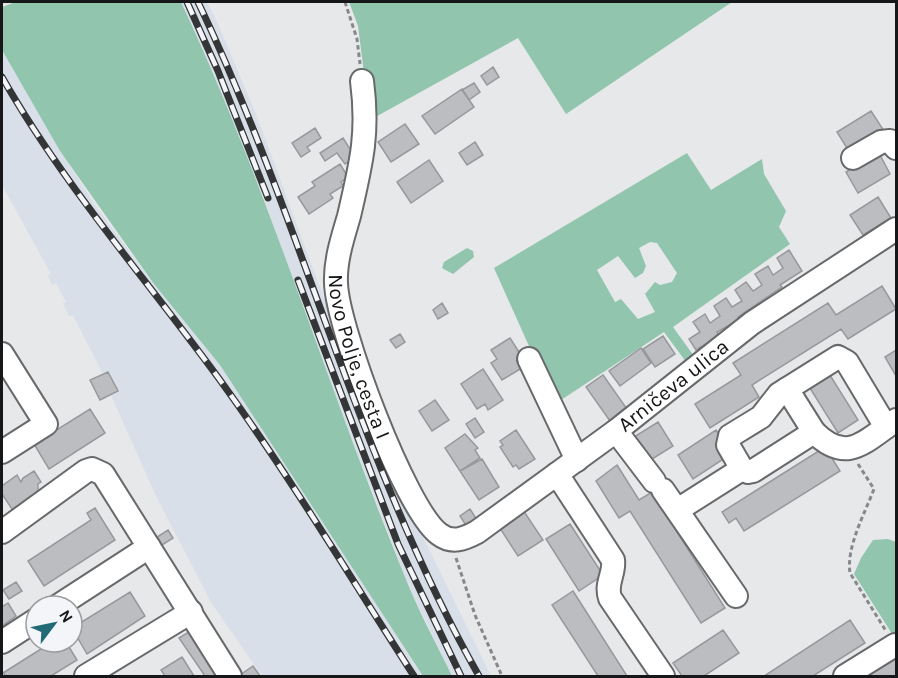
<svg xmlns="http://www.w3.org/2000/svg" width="898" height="678" font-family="Karla,sans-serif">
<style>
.built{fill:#d8dfe8}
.green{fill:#91c5ad;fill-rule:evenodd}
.building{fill:#bbbdc0;stroke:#97989b;stroke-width:1.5}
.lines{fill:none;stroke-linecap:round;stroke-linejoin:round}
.minor-casing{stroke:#67696b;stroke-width:26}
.path{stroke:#868889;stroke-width:3;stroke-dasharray:4.5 3;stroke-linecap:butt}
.minor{stroke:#fff;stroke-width:22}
.rail-casing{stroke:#343536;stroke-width:7}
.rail{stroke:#f3f5f8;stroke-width:4.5;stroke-dasharray:14;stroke-linecap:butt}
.labels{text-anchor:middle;stroke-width:6;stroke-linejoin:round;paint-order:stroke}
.street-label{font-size:21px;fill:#161718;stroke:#f3f5f8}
</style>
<rect width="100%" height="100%" fill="#e6e8ea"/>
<path class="built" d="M181,2H207L218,24L256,114L349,366L421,533L491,676H452L408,585L333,390L264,199Z
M2,50L60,151L98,209L154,284L220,365L423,676H262L212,604L155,494L111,395L118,391L108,372L103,374L73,315L69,316L63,304L66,302L56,283L52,285L48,276L51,274L2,185Z"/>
<path class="green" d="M16,2H181C269,190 328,390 407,582C420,614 437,645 452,676H423L220,365L154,284L60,151L2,50V7Z
M349,2H732L566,114L518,38L370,120L358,26Z
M687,153L711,190L762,159L764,174L786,211L779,227L790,244L673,327L696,359L689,366L664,332L555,404L494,268ZM650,242L657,243L677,273L672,282L660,285L655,282L645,294L655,312L638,319L621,299L615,302L597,270L618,256L635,278L643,273L646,266L639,248Z
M467,248L473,251L474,257L453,274L442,268L444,262Z
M888,539L896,542V640L854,574L861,558L873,540Z"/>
<path class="building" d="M493,67L499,77L487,85L481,76Z
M474,83L480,92L469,100L462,90Z
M462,89L474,107L435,134L422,116Z
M871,111L884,131L850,153L837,132Z
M405,124L419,144L391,162L378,142Z
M315,128L321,138L307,147L310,151L301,157L292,143Z
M343,138L355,157L345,164L337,153L325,161L320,153Z
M475,142L483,155L467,165L459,153Z
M879,153L890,174L858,193L846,172Z
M429,160L443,181L411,203L397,182Z
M340,164L348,177L341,182L343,186L330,194L333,198L309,214L298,197L315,186L312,182Z
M878,197L891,218L863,235L850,215Z
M789,250L802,271L780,285L782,287L738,317L740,319L717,332L719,336L696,350L689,339L700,332L693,322L705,314L710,323L720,316L714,306L726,298L732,307L742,301L735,290L746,282L753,291L762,285L755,274L768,266L773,275L783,268L777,258Z
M882,286L896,309L848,339L841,329L752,385L759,397L710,428L695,404L741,375L733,363L828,303L836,315Z
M442,303L448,313L438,319L433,310Z
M400,334L405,342L396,348L390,340Z
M663,336L675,354L655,367L643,349Z
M510,338L524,360L522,368L502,380L491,363L497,359L491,350Z
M641,348L651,363L620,386L609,371Z
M896,350V376L885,357Z
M483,369L503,400L488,410L485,404L477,409L461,384Z
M108,372L118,391L100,400L90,380Z
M828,372L858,420L838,433L808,385Z
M603,375L627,409L610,421L586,387Z
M435,400L449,420L432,431L419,411Z
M90,409L105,433L49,469L34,444Z
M475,418L484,432L475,438L466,424Z
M658,422L673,446L649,461L634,437Z
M516,430L535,459L519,469L516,465L513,467L500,447L503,445L500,441Z
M716,430L731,454L693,479L678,455Z
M465,434L478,448L475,450L480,458L460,471L445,448Z
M825,447L840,471L744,531L736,518L729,523L722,512Z
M482,459L499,487L479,500L460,471Z
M617,465L639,500L652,492L725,608L701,623L630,511L619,518L596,481Z
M34,471L41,482L38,484V493L14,512L2,494V486L17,475L21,482L23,478Z
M521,507L543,540L518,556L496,522Z
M95,508L115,540L44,586L28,561L91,520L87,513Z
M470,509L477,520L467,527L460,516Z
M570,524L603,575L579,591L546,539Z
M168,530L173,538L159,547L154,539Z
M16,582L22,591L9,599L3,590Z
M573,591L627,676H598L552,605Z
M130,592L145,616L87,654L72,628Z
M8,603L16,616L2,626V607Z
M850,620L865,643L813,676H764Z
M192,630L221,676H205L179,638Z
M723,630L739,653L704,676H682L673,663Z
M52,642H66L77,660L51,676H6L3,673Z
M182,657L194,676H165L161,670Z
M896,658V676H867Z
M253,666L260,676H241L240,675Z"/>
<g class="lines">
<defs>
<g id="minor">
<path id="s1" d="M362,81C369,134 361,164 349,216C343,237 335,260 336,283C337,327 405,509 439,534C452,544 464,539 477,532L616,431L752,323L896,229"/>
<path d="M853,158L881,142L890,141L896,148"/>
<path d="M2,354L46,424L2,452"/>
<path d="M529,359L577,460"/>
<path d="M787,389L814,432"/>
<path d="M616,431L654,481"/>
<path d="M742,469L728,445L730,436L761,417L779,394L838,357L847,362L886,427"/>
<path d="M557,474L613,560C615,574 605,583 610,598L663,676"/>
<path d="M663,490L736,596"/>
<path d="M679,509L742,469L748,472L753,471L814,432C847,465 865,441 896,420"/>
<path d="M2,532L86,471L92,469L103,474L230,676"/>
<path d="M58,606L149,547"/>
<path d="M2,642L36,620"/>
<path d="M86,676L191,612"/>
<path d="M845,676L895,645"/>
</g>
</defs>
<use href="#minor" class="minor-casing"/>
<path class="path" d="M345,2L357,39L360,64
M858,464L874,489C865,513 846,547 850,573L886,631
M456,558L475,615L502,676"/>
<use href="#minor" class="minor"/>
<defs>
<path id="rail" d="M187,2L218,71L268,198
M198,2C303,222 358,463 479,676
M2,77C65,188 150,283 225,387C292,480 352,580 414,676
M298,280L398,544L461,676"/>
</defs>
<use href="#rail" class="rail-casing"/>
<use href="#rail" class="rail"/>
</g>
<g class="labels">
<g class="street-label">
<text dy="7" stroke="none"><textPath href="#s1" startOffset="282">Novo Polje, cesta I</textPath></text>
<text dy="7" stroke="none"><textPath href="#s1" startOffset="765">Arničeva ulica</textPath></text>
</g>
</g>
<rect width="898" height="678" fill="none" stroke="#161718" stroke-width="6"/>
<g transform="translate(54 624) rotate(58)"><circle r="28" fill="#f3f5f8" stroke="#9b9c9e" stroke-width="1.5"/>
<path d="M0-4.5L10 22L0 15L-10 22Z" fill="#226b76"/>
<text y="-9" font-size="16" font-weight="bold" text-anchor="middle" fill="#161718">N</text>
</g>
</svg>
